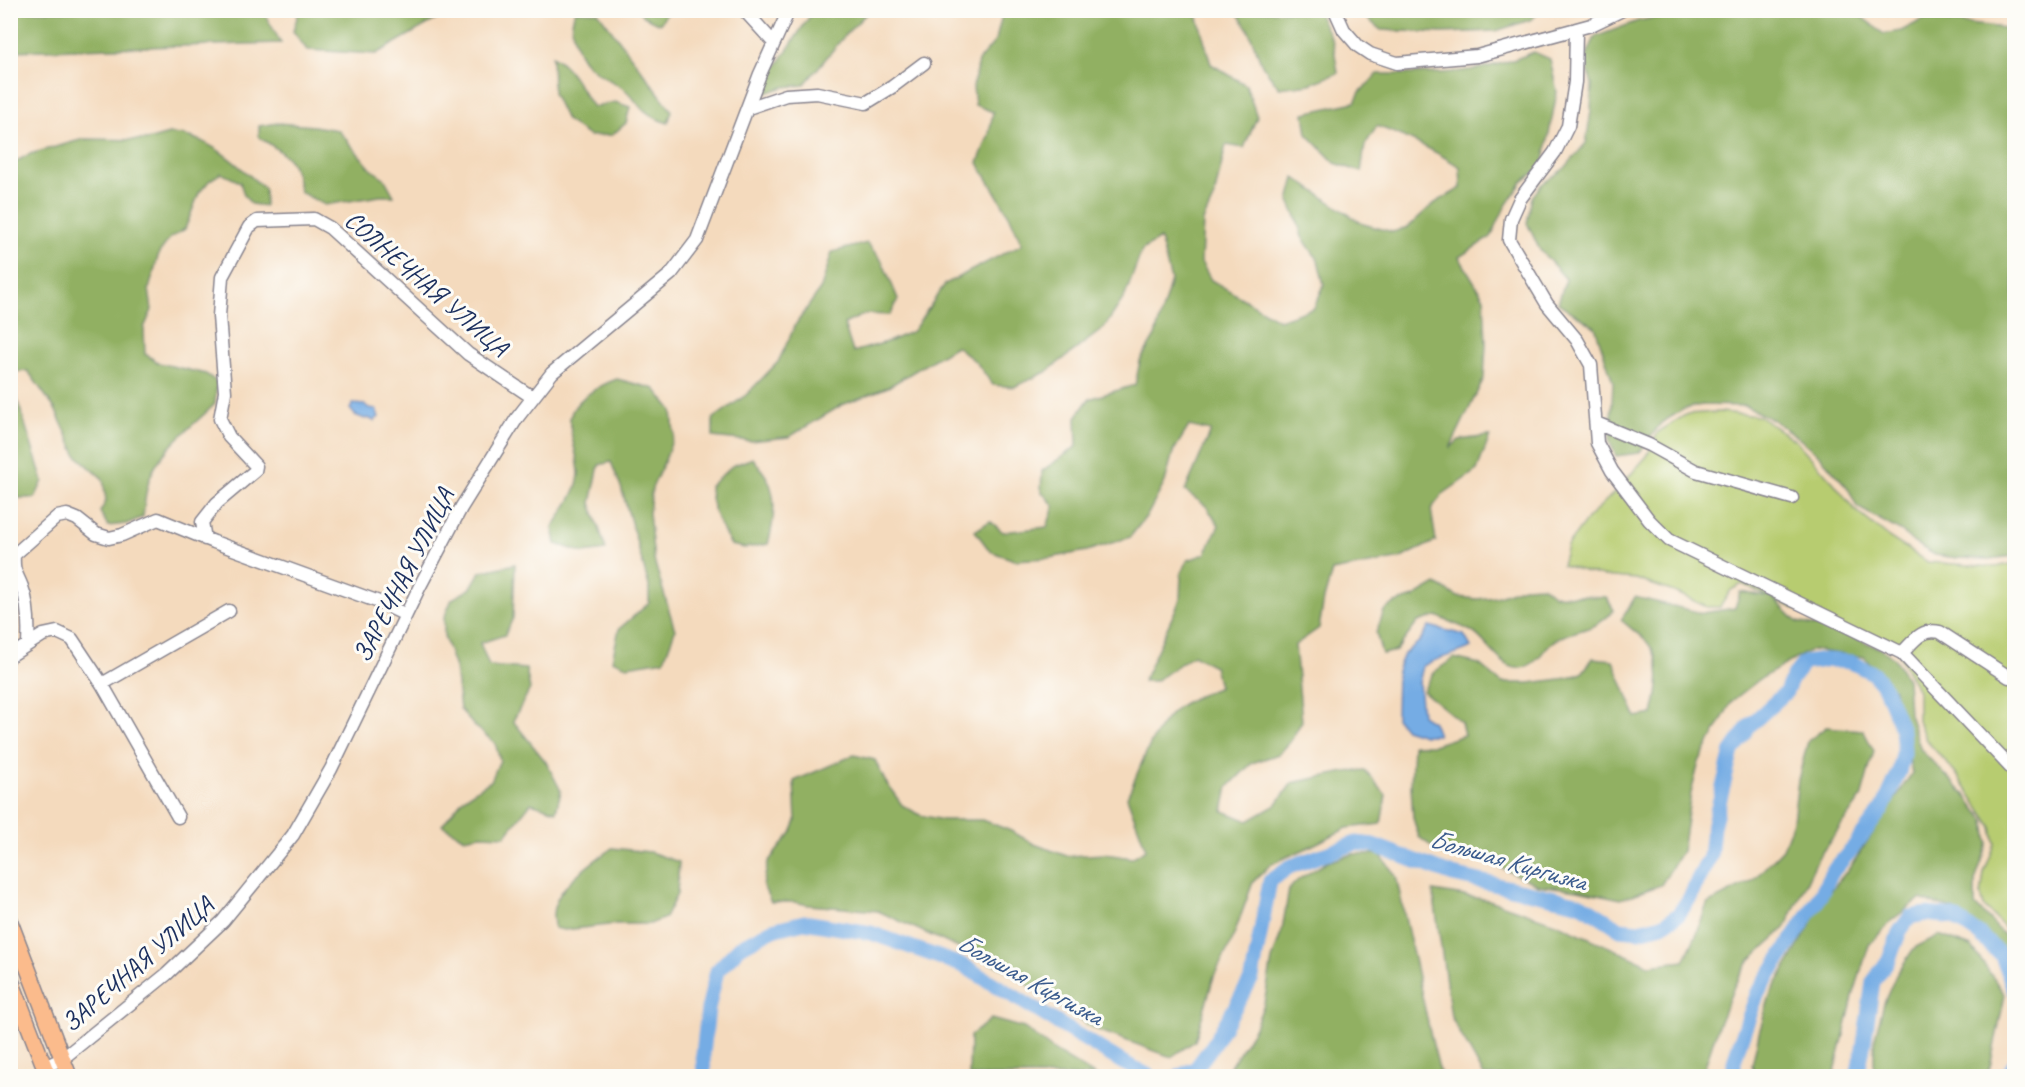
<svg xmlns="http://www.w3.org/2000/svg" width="2025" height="1087" font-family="Caveat,sans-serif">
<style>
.green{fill:#b7cc70;stroke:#697e67;stroke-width:1.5}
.forest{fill:#91b062;stroke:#567060;stroke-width:1.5}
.water{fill:#74ace4;stroke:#486ea1;stroke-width:1.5}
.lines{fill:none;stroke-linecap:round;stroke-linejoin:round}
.river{stroke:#74ace4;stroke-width:15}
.minor-casing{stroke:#88848e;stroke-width:15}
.major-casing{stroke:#88848e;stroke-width:18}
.minor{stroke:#fff;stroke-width:12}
.major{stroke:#fbbb8c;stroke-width:15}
.labels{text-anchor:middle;stroke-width:6;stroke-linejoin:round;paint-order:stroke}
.street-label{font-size:26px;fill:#1b2f5e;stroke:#fdfcf7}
.water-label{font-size:27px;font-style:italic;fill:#3a5b8d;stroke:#fdfcf7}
</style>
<rect width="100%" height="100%" fill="#fdfcf7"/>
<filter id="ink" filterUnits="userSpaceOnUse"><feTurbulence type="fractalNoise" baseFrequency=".0167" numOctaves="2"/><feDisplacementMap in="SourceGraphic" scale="12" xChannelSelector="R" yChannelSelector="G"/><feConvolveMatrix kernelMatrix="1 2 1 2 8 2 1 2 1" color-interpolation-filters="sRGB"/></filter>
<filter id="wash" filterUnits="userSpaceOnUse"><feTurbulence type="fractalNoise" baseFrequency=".008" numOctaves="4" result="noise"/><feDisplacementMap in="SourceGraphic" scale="24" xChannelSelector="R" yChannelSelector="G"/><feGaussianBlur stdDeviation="1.35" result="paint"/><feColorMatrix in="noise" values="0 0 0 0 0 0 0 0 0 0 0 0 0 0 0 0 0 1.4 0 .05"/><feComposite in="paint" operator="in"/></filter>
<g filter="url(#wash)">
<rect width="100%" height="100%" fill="#f4dabd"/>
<path class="green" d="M1720,412L1759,416L1796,441L1834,483L1854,509L1887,536L1927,562L1996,567L2014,563V937L1984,907L1981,895L1984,873L1995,844L1992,827L1955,772L1926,740L1918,721V691L1896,649L1814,618L1742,584L1731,590L1720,607H1707L1677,593L1636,579L1602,576L1562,565L1567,546L1588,518L1616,491L1647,456L1658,432L1687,414Z"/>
<path class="forest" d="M1694,10L1854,11L1884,34L1901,31L1924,19L2014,29V556L1988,559L1957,558L1935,555L1914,543L1902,532L1857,507L1848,488L1820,456L1796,436L1773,420L1745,406L1702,405L1684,409L1661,423L1639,453L1616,456L1610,442L1613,382L1595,327L1558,303L1566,279L1540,250L1527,223L1532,197L1542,184L1565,168L1586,143L1591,111L1592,84L1585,59L1595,37L1638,21Z
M10,11H263L281,43L11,51Z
M299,11V10L451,11L376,54L307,50L293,31Z
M576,11L598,12L672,111L668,123C656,120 645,112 637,103C633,98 629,93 624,89C600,73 581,69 574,38C571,28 571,19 576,11Z
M639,11H668L660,24L643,16Z
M813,11H869L846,34L804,85L784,87L763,94L776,67Z
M1003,11H1196L1211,64L1246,85L1257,117L1244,148L1226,145L1214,197L1203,221L1201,262L1211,280L1279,320L1314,308L1324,285L1318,260L1302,237L1297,219L1289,201L1295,178L1363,224L1393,232L1408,227L1433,204L1461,188L1460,167C1433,149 1407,137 1377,126L1365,145L1361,172L1335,163L1307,134L1304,113L1355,102L1360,92L1378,74C1436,74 1480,75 1534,52L1550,59L1557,92L1543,166L1522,182L1505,207L1491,237L1459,257L1484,298L1486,344L1484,378L1450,448L1459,440L1490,436L1477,470L1443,494L1431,509L1436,541L1401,558L1332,571L1324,599L1319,628L1295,645L1302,721L1290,742L1279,754L1252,763L1228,787L1223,811L1248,821L1276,805L1292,783L1345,772L1365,770L1386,795L1381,824L1347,828L1305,849L1271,864L1253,882L1231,943L1214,976L1195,1041L1171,1057L1092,1028L1004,969L878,911L809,905L794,902H771L763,886L768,862L791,833L796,821L794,781L854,755L875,760L885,781L902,805L920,815L943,820H983L1011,831L1034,844L1067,856L1105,854L1132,858L1146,849L1127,797C1141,768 1151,730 1177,708C1188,699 1206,693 1219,687L1214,666L1193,655L1155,681H1143L1180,600L1181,574L1188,560L1205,554L1219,525L1206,506L1185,491L1211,431L1189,426L1173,452L1165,482L1148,514L1130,537L1087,551L1049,558L1014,560L990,551L975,531L990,521L1003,532L1047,527L1054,506L1041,491L1042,471L1077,446L1076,417L1089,399L1135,385L1140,361L1155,336L1171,280L1160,239L1142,250L1125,296L1104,328L1046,372L1014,387L993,385L976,362L956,346L888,387L842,405L789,437L750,441L713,437V419L746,395L778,362L796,324L821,288L832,252L867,243L882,261L898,299L890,315L865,314L844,324L853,352L890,341L913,331L945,284L1022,244L1009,215L978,163L989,134L993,112L975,105L973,87L978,61L996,40Z
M1236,11H1317L1333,42L1338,73L1310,84L1279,88L1262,65L1248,29Z
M1361,11H1541L1530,20L1496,31L1442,33L1381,30L1365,17Z
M552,56C573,68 579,89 593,107L615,102L630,107L626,123L612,135L589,136L566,120L553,93Z
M278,123L314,126L338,130L372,170L384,178L394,196H380L325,205L300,192C295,158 287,156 259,137V126Z
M169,134C209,134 237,165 265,189V206L251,204L244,195L240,182L221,173L210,180L199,193L185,229L170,238L159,253L149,289L152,310L144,328L145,354L159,363L206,374L217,382L215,404C195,424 170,442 155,467C146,482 145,501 143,517L126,524L108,526L100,512L106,501L103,479L77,456L55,409L28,371L12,372V383L43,481L35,498H15L11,495V164L30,154L84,139L147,140Z
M617,379L655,389L672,410L674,435L665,460L652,488L649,513L654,560L675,630L664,660L627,666L612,660L619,629L649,603V586L621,487L611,462L599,465L591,503L606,550L584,553L556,544L553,527C562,513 579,490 579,473C578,456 571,440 570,423C568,402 600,385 617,379Z
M753,458C758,466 766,474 769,482C777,500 773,526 768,544L745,548L731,545C720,526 710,508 710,486L732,466Z
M515,564L513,618L505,635L480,643L489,666L526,669L530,689L513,721L546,762L561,791L556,811L531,803L505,836L480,835L464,838L442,825L465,797L491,781L500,760L495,743L474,726L460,709L455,668L444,636V618L452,599L470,589L480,572Z
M1436,584L1458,597L1477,599L1496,597L1523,587L1543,586L1554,595L1606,597L1614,610C1597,630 1582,628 1561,637C1545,644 1544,654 1534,662C1506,684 1491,642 1471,631C1460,625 1448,622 1437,616L1418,622L1396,651L1382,654L1376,633L1384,611L1395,603L1414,597Z
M1740,592L1772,597L1797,622L1839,631L1879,648L1894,658L1907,679L1909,714L1921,750L1965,795L1985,821L1988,843L1975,881V905L2014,945V963L1955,910L1920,899L1892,920L1869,945L1854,993L1834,1076H1756L1752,1065L1759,1033L1770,995L1828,894L1851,866L1912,773L1894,689L1864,657L1811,650L1760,679L1732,701L1699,762L1691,793L1682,851L1661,885L1621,899L1578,890L1538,885L1487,861L1442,854L1419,837L1413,818L1411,786L1413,745H1433L1464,735L1461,722L1423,691L1433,673L1454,658L1479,664L1502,683H1530L1568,678L1582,673L1593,658L1613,660L1636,717L1653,714C1659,690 1664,661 1647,642C1639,634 1629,627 1621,620L1635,597L1702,613L1735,608Z
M1826,727L1863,730L1874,751L1861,798L1818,858L1785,928L1749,961L1735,984L1717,1029L1702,1076H1484L1451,1017L1433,891L1489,900L1558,924L1649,965L1684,961L1697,933L1707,904L1752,881L1783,849L1793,821L1798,780L1808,741Z
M612,848L650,852L679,862L677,894L665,918L650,924H617L564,930L554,928C554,923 553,918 553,914C555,886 592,863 612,848Z
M1353,854H1380L1396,876L1431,1037L1441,1076H1224L1254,1029L1264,1004L1272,960L1282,930L1289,889L1299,879L1327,862Z
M1939,935L1972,947L2005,995L1990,1067L1985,1076H1874V1041L1884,1003L1896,975L1914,948Z
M991,1019L1024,1028L1056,1052L1096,1076H969L970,1036Z"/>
<path class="water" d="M353,404L365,405L369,408L376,409L379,417L374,421L368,418L365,419L355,415L350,409Z
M1429,626L1464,635L1471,647C1456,655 1438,657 1423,666L1419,683L1422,715L1433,722L1438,735H1424L1405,729L1396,718L1397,671L1404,654L1420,641Z"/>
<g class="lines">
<path class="river" d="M704,1076L703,1054L708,1009L717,971L740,947L772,930L804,922L871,933L964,966L1122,1062L1149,1076
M1180,1076L1196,1068L1213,1045L1252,978L1270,881L1289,867L1356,843L1373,845L1453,875L1581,904L1620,929L1639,931L1662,925L1678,915L1691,896L1698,879L1710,857L1713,827L1732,751L1749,726L1786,692L1792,678L1804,663L1826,660L1851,662L1873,673L1885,688L1894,710L1902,730L1904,750L1899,772L1883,808L1852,849L1832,872L1818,900L1758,992L1739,1045L1734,1062V1076
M1857,1076L1864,1043L1873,982L1889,959L1900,931L1910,917L1926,914L1954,917L1980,935L2002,956L2014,989
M2008,1076L2014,1064"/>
</g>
</g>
<g filter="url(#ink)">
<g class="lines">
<defs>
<path id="minor" d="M744,10L774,43
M1335,10L1344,30L1358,46L1370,54L1397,63L1477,56L1591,25L1622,10
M1576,29L1575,82L1568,126L1555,152L1520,199L1511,219L1509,240L1547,304L1577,340L1591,365L1597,443L1612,471L1649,520L1669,540L1902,653L2014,771
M748,108L786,95L817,93L866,103L892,87L924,63
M1596,423L1649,445L1696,471L1792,498
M205,539L202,522L217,503L255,471L256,466L229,437L220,419L225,392L219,316L222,277L249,227L257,221L314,219L330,228L468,354L532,397
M28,644C29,625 29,605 22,587C16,571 13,573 14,555L57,517L67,515L77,519L96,534L109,538L122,535L158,519L214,542L379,602L406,615
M1902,653C1914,641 1921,628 1940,632L2009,677H2014
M10,656L43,635L57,632L72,639L102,684L178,817
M102,684L229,611
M44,1067L62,1059L167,974L223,921L293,835L331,769L420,586L461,508L517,418L552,373L671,274L697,240L760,74L789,10"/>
<path id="major" d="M10,922L69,1076
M10,978L48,1076"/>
</defs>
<use href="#minor" class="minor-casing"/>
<use href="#major" class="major-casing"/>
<use href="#minor" class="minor"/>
<use href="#major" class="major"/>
</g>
</g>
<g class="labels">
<g class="street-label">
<text transform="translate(427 283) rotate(41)" y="9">СОЛНЕЧНАЯ УЛИЦА</text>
<text transform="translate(403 575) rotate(-63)" y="9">ЗАРЕЧНАЯ УЛИЦА</text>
<text transform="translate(137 964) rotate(-41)" y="9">ЗАРЕЧНАЯ УЛИЦА</text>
</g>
<g class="water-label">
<text transform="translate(1508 860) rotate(16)" y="9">Большая Киргизка</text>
<text transform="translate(1030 979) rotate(29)" y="9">Большая Киргизка</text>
</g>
</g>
<rect width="2025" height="1087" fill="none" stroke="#fdfcf7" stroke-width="36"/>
</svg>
